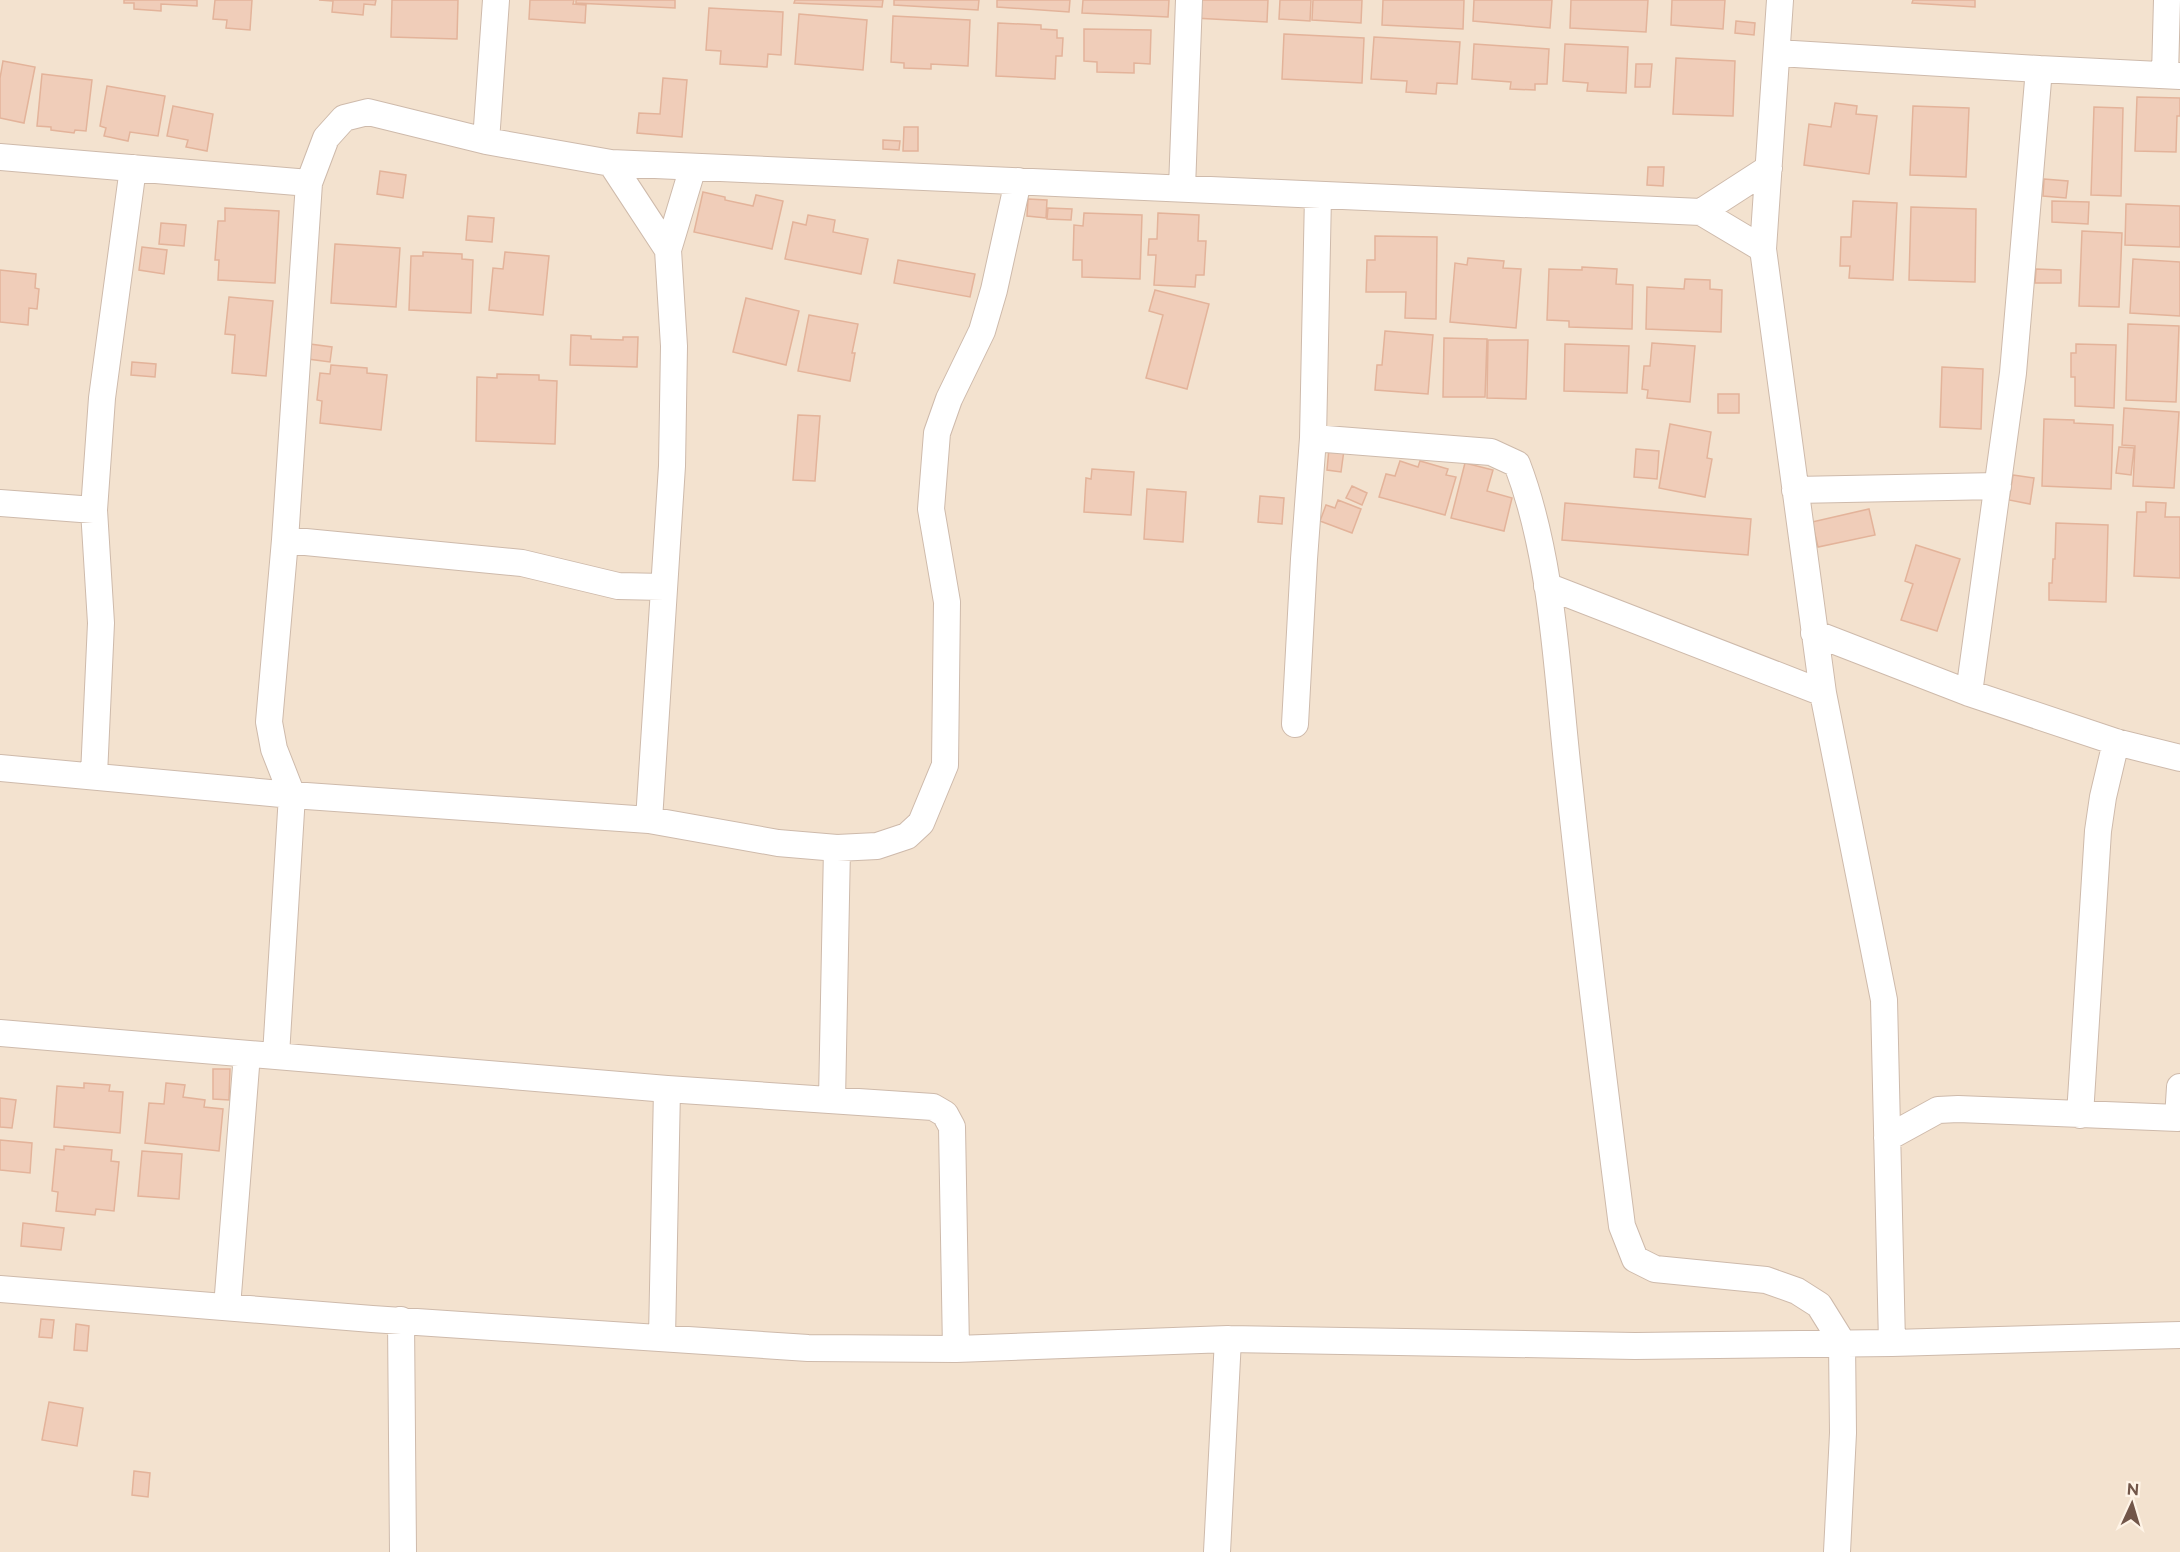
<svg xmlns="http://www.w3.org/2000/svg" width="2180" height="1552" font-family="Raleway,sans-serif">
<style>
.residential{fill:#f3e2cf}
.building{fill:#f0cdb9;stroke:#e3b39a;stroke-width:1.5}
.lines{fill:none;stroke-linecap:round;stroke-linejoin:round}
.minor-casing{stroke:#cebaab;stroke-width:28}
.minor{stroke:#fff;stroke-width:26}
</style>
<rect width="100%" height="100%" fill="#fcf0e1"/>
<path class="residential" d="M0,0H2180V1552H0Z"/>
<path class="building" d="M124,0H197V6L161,4V11L134,9V3H124Z
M215,0H252L250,30L226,28L227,20L213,19Z
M319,0H376L375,5L364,4L363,15L332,12L333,1Z
M392,0H458L457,39L391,37Z
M530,0H574L573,4L586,5L585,23L529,19Z
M576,0H675V8L576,3Z
M795,0H883L882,7L794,3Z
M894,0H979L978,10L894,5Z
M997,0H1070L1069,12L997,7Z
M1083,0H1169L1168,17L1082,13Z
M1195,0H1268L1267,22L1194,18Z
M1280,0H1311L1310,21L1279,19Z
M1313,0H1362L1361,23L1312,20Z
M1383,0H1464L1463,29L1382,25Z
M1474,0H1552L1550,28L1473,21Z
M1571,0H1648L1646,32L1570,28Z
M1672,0H1725L1723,29L1671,25Z
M1913,0H1975V7L1912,3Z
M709,8L783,12L781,55L768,54L767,67L720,64L721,51L706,50Z
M799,14L867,20L863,70L795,64Z
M893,16L970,20L968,66L931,64V69L904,68V63L891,62Z
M1736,21L1755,23L1754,35L1735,33Z
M998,23L1041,25V29L1057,30V38H1063L1062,56H1056L1055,79L996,76Z
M1084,29L1151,30L1150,64L1134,63V73L1097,72V62L1084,61Z
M1284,34L1364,38L1362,83L1282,79Z
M1374,37L1460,42L1457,84L1437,83L1436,94L1406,92L1407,81L1371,79Z
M1474,44L1549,49L1547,84H1535V90L1510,89L1511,82L1472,79Z
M1565,44L1628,47L1626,93L1587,91L1588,83L1563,81Z
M1676,58L1735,61L1733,116L1673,114Z
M3,61L35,67L24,123L0,118V78Z
M1636,64H1652L1650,87H1635Z
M42,74L92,80L86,131L75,130L74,133L51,130V127L37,126Z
M663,78L687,80L682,137L637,133L639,113L660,114Z
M107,86L165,96L158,136L130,132L128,141L104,136L106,128L100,126Z
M2137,97L2180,98V116H2177L2176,152L2135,151Z
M1835,103L1857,106L1856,114L1877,116L1869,174L1804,165L1809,124L1831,127Z
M173,106L213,114L207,151L186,147L188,140L167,136Z
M1913,106L1969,108L1966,177L1910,175Z
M2094,107L2123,108L2121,196L2091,195Z
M904,127H918V151H903Z
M883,140L900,141L899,150L883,149Z
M1648,167H1664L1663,186L1647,185Z
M380,171L406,175L403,198L377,194Z
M2044,179L2068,181L2066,198L2043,196Z
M703,192L725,197V200L753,206L756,195L783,201L772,249L694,232Z
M1028,199L1047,200L1046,218L1027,216Z
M1853,201L1897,203L1893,280L1849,278L1850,266H1840L1841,237H1851Z
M2052,201L2089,202L2088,224L2052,222Z
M2126,204L2180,206V247L2125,245Z
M1911,207L1976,209L1975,282L1909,280Z
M225,208L279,211L275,283L218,280L219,260H215L218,221H225Z
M1048,208L1072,209L1071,220L1047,219Z
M1084,213L1142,215L1140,279L1082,277V260H1073L1074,225L1083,226Z
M1158,213L1199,215L1198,241H1206L1204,275H1196L1195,287L1154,285L1156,255H1148L1149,239H1157Z
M808,215L835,220L833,232L868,239L861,274L785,259L793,222L806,225Z
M468,216L494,218L492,242L466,240Z
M161,223L186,225L184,246L159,244Z
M2082,231L2122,233L2119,307L2079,306Z
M1375,236L1437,237L1436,319L1405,318L1406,292H1366L1367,260H1375Z
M335,244L400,248L396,307L331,303Z
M142,247L167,250L164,274L139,270Z
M423,252L462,254V259L473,260L471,313L409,310L411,256H423Z
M505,252L549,256L543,315L489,310L493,268L503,269Z
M1468,258L1504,261L1503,268L1521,269L1516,328L1450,322L1455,263L1467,265Z
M2133,259L2180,262V316L2130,313Z
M898,260L975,274L970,297L894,283Z
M1582,267L1617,269L1616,284L1633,285L1632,329L1569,327V321L1547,320L1549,269L1582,270Z
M2036,269L2061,270V283H2035Z
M0,270L36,274L35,288L39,289L37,309L29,308L28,325L0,322Z
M1685,279L1710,280V289L1722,290L1721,332L1646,329L1647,287L1684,289Z
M1155,290L1209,304L1187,389L1146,378L1163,315L1149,311Z
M229,297L273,301L266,376L232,373L235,335L225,334Z
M746,298L799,311L786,365L733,352Z
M809,315L858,324L852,353H855L850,381L798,371Z
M2128,324L2179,326L2176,402L2126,400Z
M1385,331L1433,335L1428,394L1375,390L1377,365H1382Z
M571,335L591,336V339L623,340V337H638L637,367L570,365Z
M1444,338L1487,339L1485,397H1443Z
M1488,340H1528L1526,399L1487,398Z
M1652,343L1695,346L1690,402L1647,398L1648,390L1642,389L1644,366H1650Z
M310,344L332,347L330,362L308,359Z
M1565,344L1629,346L1627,393L1564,391Z
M2076,344L2116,345L2114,408L2075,406V377H2071V353H2076Z
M132,362L156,364L155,377L131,375Z
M331,365L367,368V373L387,375L381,430L320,423L322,401L317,400L320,373L330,374Z
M1942,367L1983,369L1981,429L1940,427Z
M497,374L539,375V380L557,381L555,444L476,441L477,377L497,378Z
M1718,394H1739V413H1718Z
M2124,408L2179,412L2174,488L2133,486L2135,446L2122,445Z
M798,415L820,416L815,481L793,480Z
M2044,419L2074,420V423L2113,425L2111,489L2042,486Z
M1670,424L1711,432L1707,458L1712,459L1705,497L1659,488Z
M2119,447L2134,448L2131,475L2116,473Z
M1329,448L1344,450L1341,472L1327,470Z
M1636,449L1659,451L1657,479L1634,477Z
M1400,461L1418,467L1420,461L1448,469L1446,475L1456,477L1445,515L1379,497L1386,474L1395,476Z
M1465,463L1493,470L1487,491L1512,498L1504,531L1451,518Z
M1092,469L1134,472L1131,515L1084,512L1086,478L1091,479Z
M2013,475L2034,478L2030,504L2009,500Z
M1352,486L1367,493L1362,505L1346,498Z
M1147,489L1186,492L1183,542L1144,539Z
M1260,496L1284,498L1282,524L1258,522Z
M1338,500L1361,509L1352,533L1320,521L1326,505L1335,508Z
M2146,502L2166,503L2165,517H2180V578L2134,576L2137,512H2146Z
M1565,503L1751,519L1748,555L1562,540Z
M1869,509L1875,535L1818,547L1812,522Z
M2056,523L2108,525L2106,602L2049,600V583H2052L2053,559H2055Z
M1916,545L1960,559L1937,631L1901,620L1913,584L1905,581Z
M213,1069H230L229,1100L213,1099Z
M84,1083L110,1085L109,1091L123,1092L120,1133L54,1127L57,1086L84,1088Z
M166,1083L185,1085L183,1097L205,1100L204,1107L223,1109L219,1151L145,1143L149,1103L164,1104Z
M0,1098L16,1100L12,1128L0,1127Z
M0,1140L32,1143L30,1173L0,1170Z
M64,1146L112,1150L111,1161L119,1162L114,1211L96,1209L95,1215L56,1211L58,1192L52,1191L56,1149L64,1150Z
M142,1151L182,1154L179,1199L138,1196Z
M23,1223L64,1228L61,1250L21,1246Z
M41,1319L54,1320L52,1338L39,1337Z
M76,1324L89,1326L87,1351L74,1350Z
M49,1402L83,1408L77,1446L42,1440Z
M134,1471L150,1473L148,1497L132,1495Z"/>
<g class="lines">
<defs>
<path id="minor" d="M1780,0L1763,249L1823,693L1884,1000L1892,1343
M1777,53L2039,69L2180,76
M2165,75L2167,0
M486,141L496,0
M0,157L309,183
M611,163L668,250
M1182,188L1189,0
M1701,212L1769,168
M1313,438L1491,452L1517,464C1554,561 1557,678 1569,781C1585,930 1603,1078 1622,1226L1635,1259L1655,1269L1766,1280L1797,1291L1819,1305L1842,1342L1843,1433L1837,1552
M1795,490L1998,486
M0,503L94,510
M285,540L522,563L618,586L664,587
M1547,586L1823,693
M1814,633L1969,693L2116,742L2180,758
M1969,693L2013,373L2039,69
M1295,724L1304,559L1313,438L1318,195
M0,768L292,795L649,820L778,843L837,848L877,846L907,836L921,823L945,765L947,602L931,509L937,433L949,399L982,331L994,290L1018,181
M94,775L101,623L94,510L102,398L133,168
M649,820L672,466L674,346L668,250L693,167
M0,1033L667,1089L933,1107L945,1114L952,1127L956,1349
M276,1055L292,795L274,749L269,722L285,540L309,183L326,138L344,118L368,112L486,141L611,163L1701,212L1763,249
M832,1100L837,848
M2080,1115L2098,831L2103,797L2116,742
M1887,1138L1938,1110L1958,1109L2178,1118L2180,1087
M0,1289L372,1319L808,1348L956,1349L1228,1339L1635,1346L1892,1343L2180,1335
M227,1307L247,1054
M401,1320L403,1552
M662,1338L667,1089
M1217,1552L1228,1339"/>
</defs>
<use href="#minor" class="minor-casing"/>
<use href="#minor" class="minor"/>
</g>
<g transform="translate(2132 1504) rotate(4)" stroke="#fff4e7" stroke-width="4.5" paint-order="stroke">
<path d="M0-4.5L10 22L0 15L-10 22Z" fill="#725649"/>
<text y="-9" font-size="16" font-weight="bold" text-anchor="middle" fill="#725649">N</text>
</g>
</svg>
